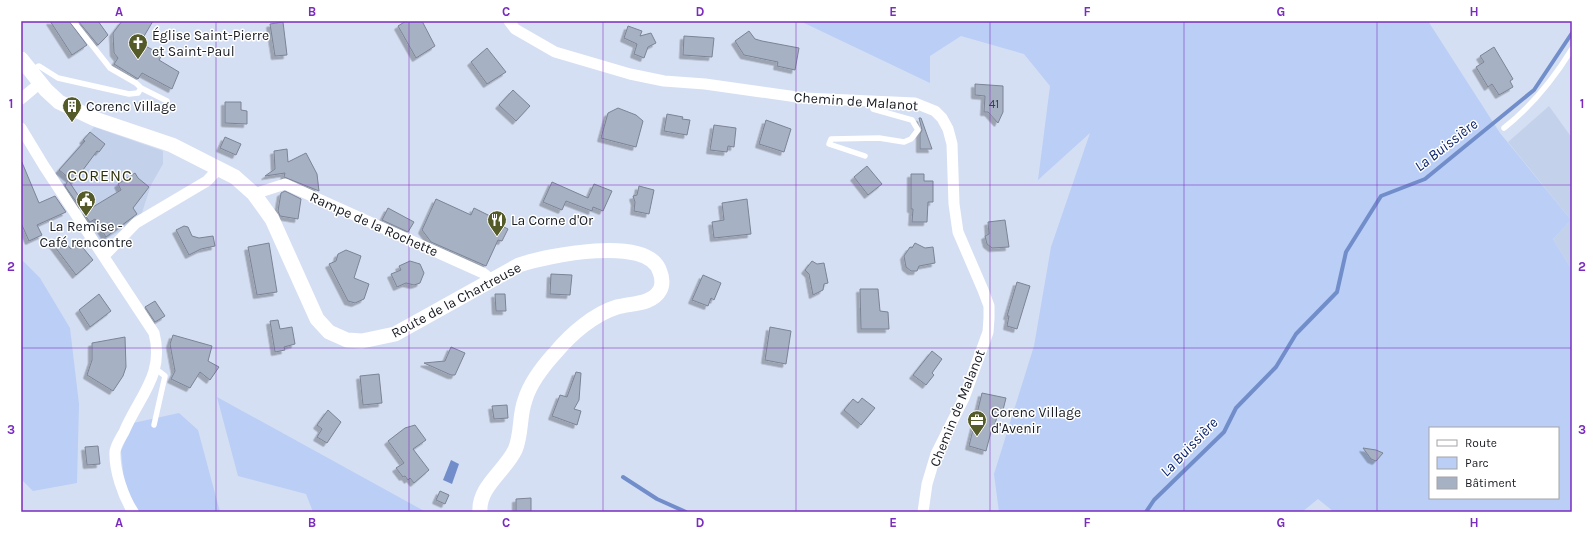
<svg xmlns="http://www.w3.org/2000/svg" width="1593" height="533" font-family="Karla,sans-serif">
<style>
.built{fill:#c4d1eb}
.green{fill:#bacef6;fill-rule:evenodd}
.water{fill:#718ecb}
.lines{fill:none;stroke-linecap:round;stroke-linejoin:round}
.stream{stroke:#718ecb;stroke-width:4}
.building{fill:#a7b1c4;stroke:#7b8496;filter:url(#shadow)}
.lane{stroke:#fff;stroke-width:5.5}
.street{stroke:#fff;stroke-width:11}
.secondary{stroke:#fff;stroke-width:15}
.grid{fill:none;stroke:#7b2cbf;stroke-width:1;stroke-opacity:0.55}
.labels{text-anchor:middle;stroke-width:3;stroke-linejoin:round;paint-order:stroke}
.number-label{font-size:12px;fill:#3c404a}
.poi-label{font-size:14px;fill:#181b22;stroke:#fff;text-anchor:start}
.street-label{font-size:14px;fill:#181b22;stroke:#fff}
.water-label{font-size:15px;font-style:italic;fill:#0b246b;stroke:#fff}
.quarter-label{font-size:16px;letter-spacing:1px;fill:#2f330b;stroke:#fff}
.neatline{fill:none;stroke:#7b2cbf;stroke-width:1.5}
.grid-label{font-size:13px;text-anchor:middle;font-weight:bold;fill:#7b2cbf}
</style>
<defs>
<filter id="shadow"><feDropShadow dx="-3.5" dy="3.5" stdDeviation="0" flood-color="#0004"/></filter>
</defs>
<rect width="100%" height="100%" fill="#d5dff3"/>
<path class="built" d="M1549,106L1572,138V270L1553,239L1571,220L1508,142Z
M94,127L163,151V164L151,185L140,219L100,243L54,175Z"/>
<path class="green" d="M800,21H1428L1500,133L1571,220L1553,239L1572,270V512H1334L1318,499L1302,512H999L994,474L1034,346L1051,247L1090,133L1038,180L1050,86L1024,54L961,36L930,56V83ZM1430,428H1558V498H1430Z
M21,259L40,278L70,328L79,404L77,483L33,491L21,479Z
M217,397L426,512H313L306,494L238,476Z
M179,413L198,430L220,512H140L125,489L121,451L133,423Z"/>
<path class="water" d="M451,460L459,464L452,484L443,480Z"/>
<g class="lines">
<path class="stream" d="M623,477L657,499L686,512
M1146,512L1154,500L1224,432L1236,408L1276,367L1296,334L1337,292L1346,252L1381,196L1425,179L1534,90L1572,33"/>
</g>
<path class="building" d="M50,21H69L87,45L72,55Z
M78,21H98L108,35L98,45Z
M122,21H153L140,43L162,55L159,60L179,72L172,89L142,73L138,79L114,64L118,58L114,53L113,33Z
M406,21H422L435,46L416,58L398,26Z
M283,22L287,55L275,56L270,24Z
M628,26L642,31L640,36L651,33L656,43L648,47L644,58L634,54L637,44L624,38Z
M749,31L755,39L762,41L799,48L795,70L777,66L778,62L744,55L735,41Z
M684,36L714,38L712,57L683,55Z
M1494,47L1513,79L1510,81L1513,87L1499,95L1492,84L1488,87L1476,67L1484,62L1480,56Z
M487,48L506,72L487,84L471,62Z
M975,84L1003,86V112L998,123L988,112H984L985,96L975,95Z
M513,90L530,106L516,121L499,105Z
M225,102H241V110L247,111V124L225,123Z
M618,108L636,115L643,121L636,147L601,138L608,113Z
M667,114L683,117L682,119L690,120L687,135L664,131Z
M919,118H921L932,149H920V134L922,130Z
M766,120L791,129L784,152L759,144Z
M714,125L736,128L734,147L728,146L727,152L710,150Z
M90,132L105,144L99,152L97,151L74,182L59,170L85,141L83,140Z
M225,137L241,144L236,155L220,148Z
M287,149L288,162L306,153L317,174L319,191L284,177L285,173L265,176L275,169L274,151Z
M21,160L39,203L55,196L66,212L37,225L42,235L29,241L21,223Z
M867,166L882,184L868,195L854,177Z
M135,173L138,178L149,187L133,208L137,214L106,237L95,219L90,222L83,213L121,190L118,184Z
M911,174H924V181H933V202H928L927,222H912L913,209H911Z
M68,180L84,204L79,206L65,186Z
M552,182L588,198L594,184L612,191L603,211L593,207L592,211L566,201L562,210L543,202Z
M639,186L654,190L649,214L634,211L635,202L633,196L637,195Z
M285,191L301,199L298,219L280,216L278,211L281,193Z
M436,199L471,215L474,208L502,222L500,225L508,229L502,241L498,240L486,266L431,242L422,230Z
M747,199L751,234L714,238L712,222L724,220L722,203Z
M388,208L414,222L408,232L382,220Z
M1005,220L1009,247L992,248L987,244L985,236L989,234L988,222Z
M184,226L188,227L192,236L199,238L213,236L215,246L201,249L189,255L176,230Z
M61,237L71,249L79,243L93,260L76,275L52,243Z
M269,243L277,292L257,295L248,247Z
M915,243L925,248L933,247L935,263L919,266L917,271H911L906,267L904,256L910,247L912,248Z
M346,250L361,256L354,278L369,284L364,299L355,303L348,301L329,264L336,261L338,254Z
M410,261L420,264L424,273L420,283L414,285L406,283L397,287L391,274L401,270L399,266Z
M812,261L817,264L824,263L828,283L824,284L823,290L813,295L809,274L805,270Z
M551,274L572,275L570,295L550,294Z
M703,275L721,283L714,300L711,298L708,306L692,300Z
M1017,282L1030,286L1017,329L1007,326L1009,316H1007Z
M860,289H878L880,311L888,312L889,329H861Z
M99,294L111,311L90,327L79,310Z
M495,294H505L506,311H496Z
M155,301L165,316L155,322L145,307Z
M278,320L280,329L292,327L295,344L284,347L285,350L275,352L270,321Z
M770,327L791,331L786,364L765,360Z
M173,335L212,346L208,361L219,367L210,380L200,372L190,388L171,379L175,371L170,344Z
M125,337L126,367L123,376L113,391L87,375L92,360V343Z
M451,347L465,353L455,375H451L424,363L445,361Z
M932,351L942,359L932,373L934,375L926,385L913,375Z
M576,372L581,373L579,400L574,409L581,411L577,425L552,416L560,395L567,397Z
M379,374L382,403L363,405L360,376Z
M982,393L1006,398L1002,414L998,413L994,428H992L986,451L969,446Z
M862,398L875,408L861,425L844,410L853,399L858,403Z
M507,405L508,418L494,419L492,406Z
M328,410L341,422L327,443L317,437L322,429L317,425Z
M415,425L426,440L413,449L429,470L414,483L410,478L408,480L405,476L403,477L396,468L404,463L388,441L405,428Z
M98,446L100,464L87,465L85,447Z
M1363,448L1376,450L1383,453L1376,461L1371,459Z
M440,491L449,495L445,504L436,500Z
M531,498V512H516V499Z"/>
<g class="lines">
<path class="lane" d="M73,21L110,68L136,83L141,88L167,101
M30,71L39,66L58,78L129,94L138,93L141,88
M1504,128C1532,106 1553,80 1572,49
M865,156L829,144L831,139L879,138L904,142L911,139L918,130L912,120L873,109L871,101
M154,425L165,376L156,369"/>
<path class="street" d="M509,21L515,29L555,52L630,74L664,81L705,84L804,98L915,103L935,111L942,118L948,129L952,144L954,204L958,232L983,290L989,306V318L988,332L964,398L936,454L927,484L923,512
M21,99L40,83
M21,128L44,166L154,333C165,375 139,396 124,432C121,437 116,445 115,451C114,470 123,496 133,512
M254,194L285,184L483,273L492,280
M104,256L136,223L207,181L219,168"/>
<path class="secondary" d="M21,59L46,90L59,102L95,119L172,145L235,177L254,194L272,219L317,319L329,332L347,340L362,341L395,334L519,265C546,256 649,234 660,272C662,277 663,285 660,290C652,305 630,303 617,307C594,314 571,334 556,352C544,365 530,383 525,400C519,416 522,434 515,450C505,471 478,487 480,512"/>
</g>
<path class="grid" d="M216,21V512M409,21V512M603,21V512M796,21V512M990,21V512M1184,21V512M1377,21V512M21,185H1572M21,348H1572"/>
<defs>
<symbol id="church-pin" viewBox="-11 -11 22 30"><path d="M0 17L-7.5 6A9.5 9.5 0 1 1 7.5 6Z" fill="#545a28" stroke="#fff"/><path d="M-1.2-6h2.4v3.5h3.3v2.4h-3.3V6h-2.4V-.1h-3.3v-2.4h3.3Z" fill="#fff"/></symbol>
<symbol id="building-pin" viewBox="-11 -11 22 30"><path d="M0 17L-7.5 6A9.5 9.5 0 1 1 7.5 6Z" fill="#545a28" stroke="#fff"/><path d="M-4-6H4V6H1V3H-1V6H-4ZM-2.5-4.3h1.7v1.8h-1.7ZM.8-4.3h1.7v1.8H.8ZM-2.5-1h1.7V.8h-1.7ZM.8-1h1.7V.8H.8Z" fill="#fff"/></symbol>
<symbol id="civic-pin" viewBox="-11 -11 22 30"><path d="M0 17L-7.5 6A9.5 9.5 0 1 1 7.5 6Z" fill="#545a28" stroke="#fff"/><path d="M-.6-6.5H3V-4.5H.6V-3L4-1V1h2V6H-6V1h2V-1L-.6-3ZM-1.2 2.5V6h2.4V2.5Z" fill="#fff"/></symbol>
<symbol id="restaurant-pin" viewBox="-11 -11 22 30"><path d="M0 17L-7.5 6A9.5 9.5 0 1 1 7.5 6Z" fill="#545a28" stroke="#fff"/><path d="M-5-6h1v4h1v-4h1v4h1v-4h1v5L-1.5 .5V6h-2V.5L-5-1ZM5-6V6H3V1.5H1.5Q1.5-4 5-6Z" fill="#fff"/></symbol>
<symbol id="office-pin" viewBox="-11 -11 22 30"><path d="M0 17L-7.5 6A9.5 9.5 0 1 1 7.5 6Z" fill="#545a28" stroke="#fff"/><path d="M-6-3h4V-5.5h4V-3h4V5H-6ZM-1-4.5V-3h2v-1.5ZM-6 0V1H6V0Z" fill="#fff"/></symbol>
</defs>
<g fill-rule="evenodd">
<use href="#church-pin" x="127" y="32" width="22" height="30"/>
<use href="#building-pin" x="61" y="95" width="22" height="30"/>
<use href="#civic-pin" x="75" y="189" width="22" height="30"/>
<use href="#restaurant-pin" x="486" y="209" width="22" height="30"/>
<use href="#office-pin" x="966" y="409" width="22" height="30"/>
</g>
<g class="labels">
<g class="number-label">
<text x="994" y="108">41</text>
</g>
<g class="poi-label">
<text x="152" y="40">Église Saint-Pierre<tspan x="152" dy="16">et Saint-Paul</tspan></text>
<text x="86" y="111">Corenc Village</text>
<text x="511" y="225">La Corne d'Or</text>
<text x="86" y="231" text-anchor="middle">La Remise -<tspan x="86" dy="16">Café rencontre</tspan></text>
<text x="991" y="417">Corenc Village<tspan x="991" dy="16">d'Avenir</tspan></text>
</g>
<g class="street-label">
<text transform="translate(856 101) rotate(4)" y="5">Chemin de Malanot</text>
<text transform="translate(374 224) rotate(24)" y="5">Rampe de la Rochette</text>
<text transform="translate(456 300) rotate(-28)" y="5">Route de la Chartreuse</text>
<text transform="translate(957 408) rotate(-68)" y="5">Chemin de Malanot</text>
</g>
<g class="water-label">
<text transform="translate(1446 145) rotate(-38)" y="5">La Buissière</text>
<text transform="translate(1189 447) rotate(-46)" y="5">La Buissière</text>
</g>
<g class="quarter-label">
<text x="100" y="181">CORENC</text>
</g>
</g>
<rect width="1593" height="533" fill="none" stroke="#ffffff" stroke-width="44"/>
<rect x="1429" y="427" width="130" height="72" fill="#ffffff" stroke="#a3a4a7"/>
<rect x="1437" y="440" width="20" height="6" fill="#ffffff" stroke="#a3a4a7"/>
<text x="1465" y="447" font-size="12" fill="#181b22">Route</text>
<rect x="1437" y="457" width="20" height="12" fill="#bacef6" stroke="#a3a4a7"/>
<text x="1465" y="467" font-size="12" fill="#181b22">Parc</text>
<rect x="1437" y="477" width="20" height="12" fill="#a7b1c4" stroke="#a3a4a7"/>
<text x="1465" y="487" font-size="12" fill="#181b22">Bâtiment</text>
<rect x="22" y="22" width="1549" height="489" class="neatline"/>
<g class="grid-label">
<text x="119" y="16">A</text>
<text x="312" y="16">B</text>
<text x="506" y="16">C</text>
<text x="700" y="16">D</text>
<text x="893" y="16">E</text>
<text x="1087" y="16">F</text>
<text x="1281" y="16">G</text>
<text x="1474" y="16">H</text>
<text x="11" y="108">1</text>
<text x="1582" y="108">1</text>
<text x="11" y="271">2</text>
<text x="1582" y="271">2</text>
<text x="11" y="434">3</text>
<text x="1582" y="434">3</text>
<text x="119" y="527">A</text>
<text x="312" y="527">B</text>
<text x="506" y="527">C</text>
<text x="700" y="527">D</text>
<text x="893" y="527">E</text>
<text x="1087" y="527">F</text>
<text x="1281" y="527">G</text>
<text x="1474" y="527">H</text>
</g>
</svg>
